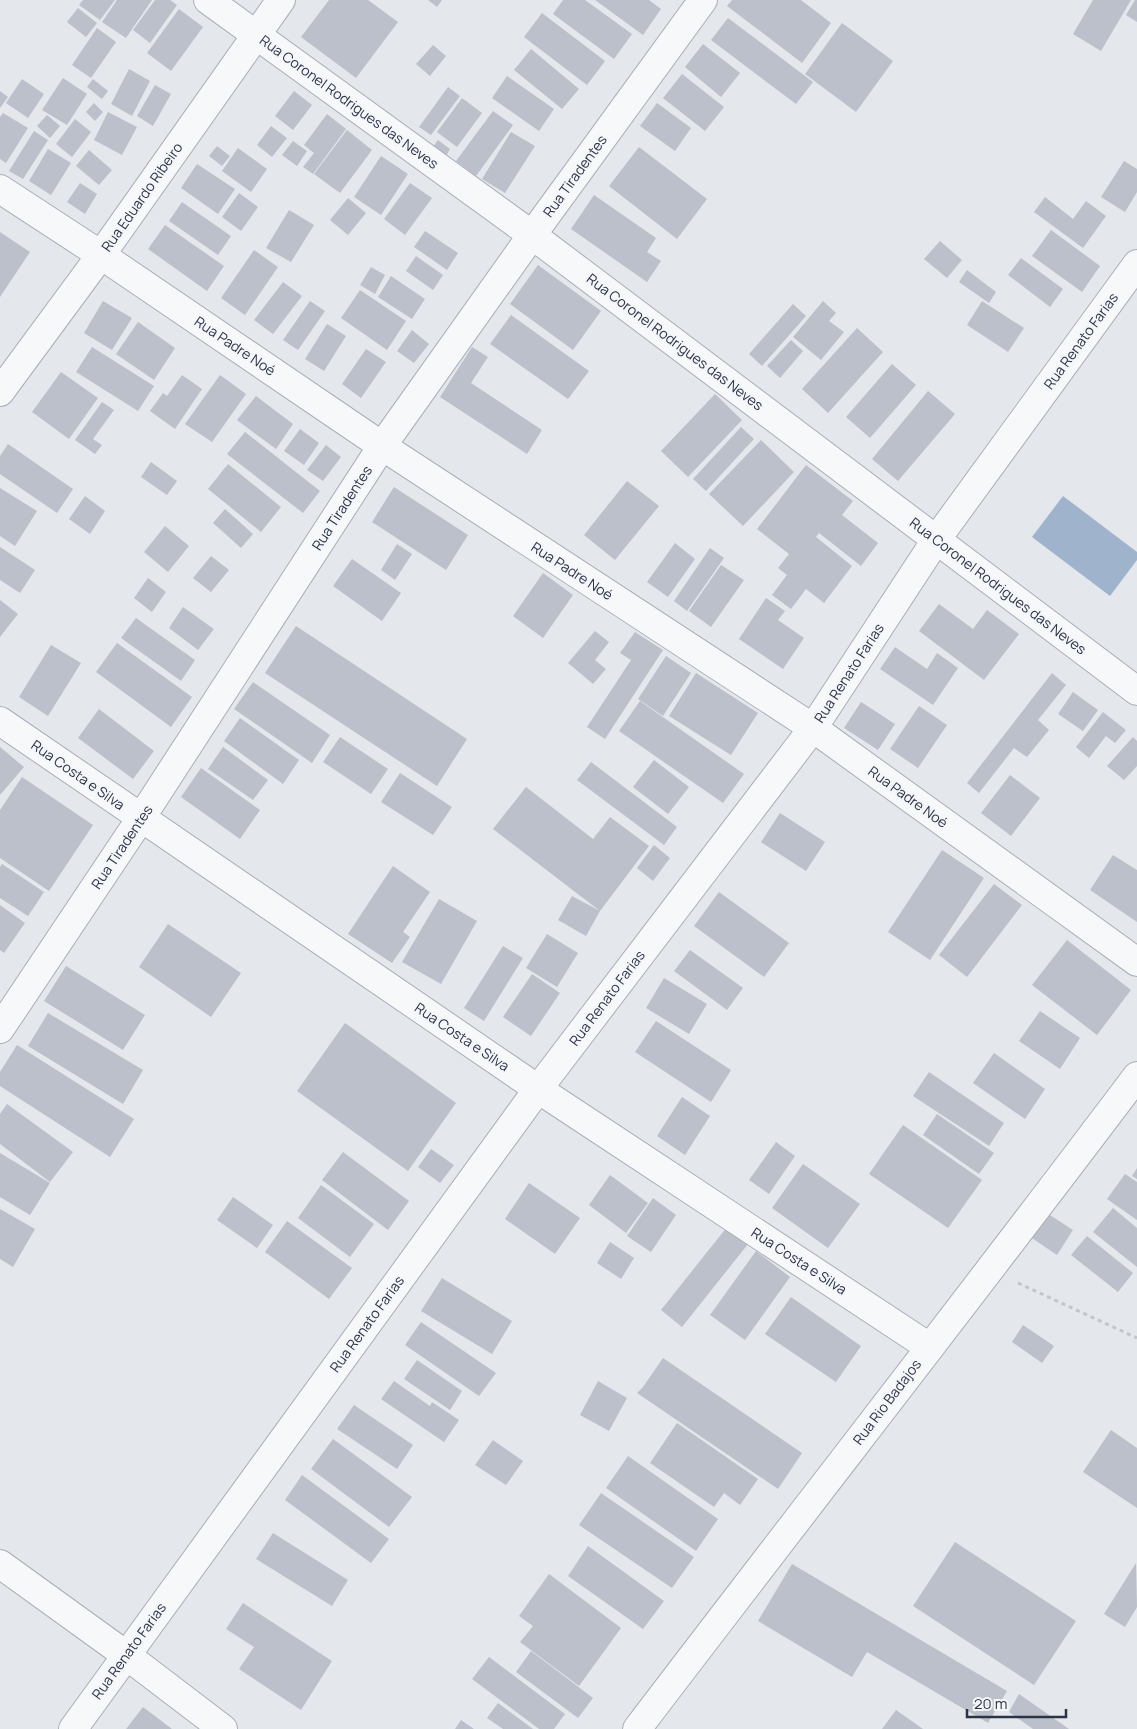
<svg xmlns="http://www.w3.org/2000/svg" width="1137" height="1729" font-family="Manrope,sans-serif">
<style>
.water{fill:#9fb4cc}
.building{fill:#bbc0ca}
.lines{fill:none;stroke-linecap:round;stroke-linejoin:round}
.minor-casing{stroke:#a9aeb7;stroke-width:30}
.path{stroke:#c2c5cb;stroke-width:3;stroke-dasharray:4 4;stroke-linecap:butt}
.minor{stroke:#f7f8fa;stroke-width:28}
.labels{text-anchor:middle;stroke-width:4.5;stroke-linejoin:round;paint-order:stroke}
.street-label{font-size:14px;fill:#2b3445;stroke:#f4f6f9}
</style>
<rect width="100%" height="100%" fill="#e4e7ec"/>
<path class="water" d="M1063,496L1137,552V560L1110,596L1032,537Z"/>
<path class="building" d="M83,0H115L100,20L79,5Z
M117,0H152L126,38L102,22Z
M155,0H170L177,5L150,43L133,30Z
M329,0H368L398,22L356,78L301,37Z
M428,0H442L437,7Z
M563,0H585L632,34L614,59L553,14Z
M595,0H649L661,9L643,35Z
M732,0H801L831,23L802,63L727,6Z
M1093,0H1131L1101,51L1073,34Z
M1135,0H1137V22L1126,15Z
M78,8L97,23L86,37L67,22Z
M179,9L203,27L171,71L147,53Z
M542,13L605,61L587,85L524,37Z
M728,18L813,82L796,104L711,40Z
M842,23L893,61L856,112L805,74Z
M97,28L116,42L91,78L72,65Z
M703,44L740,73L721,97L685,67Z
M433,45L446,56L430,76L416,64Z
M531,49L579,89L562,109L514,70Z
M129,69L150,81L132,116L111,104Z
M682,74L724,107L705,131L663,98Z
M507,76L554,109L539,131L492,98Z
M63,78L87,94L67,125L42,110Z
M22,79L44,94L28,118L6,103Z
M93,79L108,91L102,99L87,87Z
M155,85L171,94L153,126L137,116Z
M448,87L460,96L431,135L419,127Z
M0,91L8,97L0,108Z
M294,91L312,105L293,130L275,116Z
M462,98L482,113L457,147L437,132Z
M94,103L103,112L95,121L86,112Z
M657,103L691,128L675,151L640,126Z
M493,111L513,125L476,176L456,161Z
M108,112L137,127L122,155L94,140Z
M3,113L28,128L6,163L0,159V117Z
M327,114L346,129L313,174L303,167L314,153L304,145Z
M47,115L60,126L50,138L37,126Z
M75,119L91,132L72,157L56,144Z
M271,126L287,138L272,157L257,145Z
M347,130L372,150L340,193L314,174Z
M34,131L48,140L23,179L9,171Z
M511,132L535,146L505,193L482,179Z
M438,140L450,149L445,158L432,148Z
M293,141L307,151L297,166L282,155Z
M217,146L230,156L222,166L209,156Z
M639,147L707,199L677,239L609,186Z
M238,148L267,169L251,192L222,171Z
M48,149L71,163L51,195L29,181Z
M89,150L112,170L99,185L76,166Z
M381,156L408,174L381,215L354,197Z
M1124,161L1137,169V192L1125,212L1101,197Z
M197,164L235,189L218,214L181,188Z
M80,183L97,194L85,214L67,202Z
M410,183L432,198L405,235L384,219Z
M239,193L258,207L241,231L222,217Z
M594,195L656,238L647,252L661,261L647,282L571,229Z
M1045,197L1073,219L1086,201L1106,216L1083,248L1034,212Z
M348,198L366,213L348,235L330,220Z
M182,202L231,236L218,255L169,221Z
M289,210L314,225L291,262L266,248Z
M165,225L224,266L207,291L148,249Z
M1051,230L1100,266L1082,292L1032,256Z
M425,231L458,253L447,270L414,247Z
M0,232L30,252L0,297Z
M940,241L962,260L947,278L924,259Z
M254,250L278,267L245,315L221,298Z
M416,256L443,275L433,290L406,271Z
M1021,258L1063,289L1050,307L1008,275Z
M538,265L601,311L573,350L510,304Z
M371,267L385,275L375,294L360,285Z
M967,270L996,292L989,303L959,282Z
M391,276L425,299L412,319L378,297Z
M283,282L302,296L273,334L254,320Z
M360,290L406,321L387,350L341,318Z
M103,301L132,318L112,350L84,333Z
M310,301L325,311L298,350L283,340Z
M823,301L836,313L829,321L844,332L821,360L793,337Z
M982,301L1024,328L1008,352L967,325Z
M793,304L806,316L762,366L749,354Z
M511,315L589,371L568,399L490,344Z
M138,322L175,348L154,380L116,354Z
M327,324L346,336L324,371L305,359Z
M857,328L883,352L828,413L802,389Z
M412,330L429,344L414,363L397,351Z
M791,340L803,351L780,378L767,366Z
M92,347L154,386L138,411L76,372Z
M472,347L488,357L471,383L542,430L527,454L440,397Z
M366,349L386,362L361,398L342,384Z
M892,364L916,385L870,438L846,417Z
M61,372L98,398L69,439L32,412Z
M182,375L202,389L175,429L150,411L163,393L167,396Z
M220,375L246,394L212,442L185,424Z
M928,391L955,414L898,481L872,459Z
M715,394L742,420L688,477L661,451Z
M256,396L293,424L276,449L237,420Z
M102,402L114,410L93,439L102,445L95,454L75,440Z
M741,427L754,439L706,491L693,479Z
M300,429L319,443L304,465L284,451Z
M245,432L320,491L303,513L227,454Z
M761,440L794,472L743,526L709,494Z
M8,444L73,489L57,513L0,474V456Z
M326,445L341,457L323,481L307,470Z
M151,462L177,481L167,495L141,477Z
M228,464L281,507L261,532L208,489Z
M806,465L853,501L842,515L878,543L861,566L819,533L816,537L852,566L824,603L806,589L791,609L772,595L787,575L778,568L789,554L757,529Z
M627,481L659,506L615,560L584,535Z
M394,487L468,535L446,570L372,522Z
M0,488L37,511L15,546L0,536Z
M85,496L105,511L90,534L69,519Z
M225,509L253,534L241,548L213,523Z
M165,526L189,546L168,572L144,552Z
M675,543L695,559L668,597L647,582Z
M397,544L412,554L395,580L381,570Z
M0,547L35,570L20,593L0,580Z
M710,548L724,558L687,611L674,601Z
M211,556L229,570L211,592L193,578Z
M352,559L401,593L382,621L333,586Z
M721,565L744,580L711,627L689,611Z
M543,573L573,595L543,638L513,616Z
M148,578L166,592L152,612L134,598Z
M766,598L785,611L778,620L804,638L783,669L739,639Z
M0,600L18,614L0,637Z
M939,604L973,629L987,610L1019,634L984,680L919,631Z
M183,607L214,629L198,650L169,628Z
M136,618L195,660L181,681L121,638Z
M296,626L467,739L437,786L265,673Z
M595,631L609,642L595,660L606,669L593,684L568,663Z
M635,632L663,650L605,739L587,727L631,660L620,653Z
M117,643L192,697L171,727L96,672Z
M51,645L81,663L48,716L19,697Z
M895,647L927,669L937,653L958,668L933,705L880,669Z
M666,656L691,673L663,716L638,699Z
M696,673L758,713L731,755L669,716Z
M1052,673L1066,685L1038,720L1049,730L1027,757L1014,748L979,793L967,783Z
M253,682L330,735L312,763L234,709Z
M1073,692L1098,710L1083,731L1058,714Z
M640,701L744,774L723,803L619,731Z
M861,702L895,724L878,750L844,728Z
M919,706L947,725L918,768L890,749Z
M99,709L154,751L133,779L78,738Z
M1103,712L1126,730L1115,743L1106,736L1089,758L1076,747Z
M240,718L299,760L283,784L224,741Z
M340,737L388,769L371,794L323,762Z
M1133,737L1137,741V766L1124,780L1107,766Z
M0,747L24,767L0,795Z
M223,747L268,780L253,800L208,769Z
M654,760L689,787L668,814L633,787Z
M591,762L677,827L664,845L577,780Z
M201,768L260,810L240,839L181,797Z
M400,773L452,807L433,835L381,802Z
M1010,775L1040,798L1011,836L981,813Z
M22,777L93,825L49,891L0,858V810Z
M526,787L593,839L610,817L649,846L600,911L493,829Z
M780,813L825,842L806,871L761,842Z
M654,845L670,858L653,881L637,868Z
M942,850L984,878L930,960L888,932Z
M1113,855L1137,870V922L1090,890Z
M2,864L44,892L28,916L0,898V867Z
M393,866L430,892L403,932L410,937L392,963L348,934Z
M994,884L1022,905L967,977L939,955Z
M719,892L789,943L764,977L694,926Z
M572,896L600,911L586,936L558,920Z
M439,899L477,921L441,984L402,962Z
M0,905L25,923L4,953L0,950Z
M168,924L241,973L211,1017L139,967Z
M547,934L578,953L557,987L526,968Z
M1067,940L1131,990L1097,1035L1032,985Z
M503,946L523,958L484,1021L464,1008Z
M690,950L743,988L727,1010L674,971Z
M66,966L145,1015L123,1050L44,1001Z
M532,974L560,993L531,1036L503,1017Z
M664,978L707,1004L689,1034L646,1008Z
M1040,1011L1080,1038L1060,1069L1019,1041Z
M48,1013L143,1070L123,1104L28,1046Z
M656,1021L731,1070L711,1102L635,1052Z
M345,1023L456,1103L408,1171L297,1091Z
M17,1045L134,1119L110,1157L0,1086V1072Z
M994,1053L1045,1089L1025,1119L973,1083Z
M929,1072L1004,1123L989,1146L913,1096Z
M682,1097L710,1116L685,1155L657,1136Z
M7,1104L73,1152L50,1182L0,1144V1114Z
M937,1114L994,1153L979,1174L923,1135Z
M903,1125L982,1180L948,1228L869,1174Z
M776,1142L795,1156L769,1194L749,1180Z
M431,1149L454,1165L440,1183L418,1167Z
M343,1152L409,1201L388,1230L322,1180Z
M0,1153L50,1183L30,1215L0,1197Z
M803,1164L860,1204L828,1248L772,1208Z
M1137,1168V1179L1132,1176Z
M1125,1174L1137,1182V1220L1107,1199Z
M610,1175L648,1203L626,1233L589,1205Z
M529,1183L580,1218L555,1254L505,1219Z
M321,1185L374,1224L350,1257L298,1218Z
M233,1197L273,1225L257,1248L217,1220Z
M653,1198L676,1215L651,1252L627,1236Z
M1113,1208L1137,1228V1267L1093,1232Z
M0,1209L35,1229L13,1267L0,1259Z
M1042,1210L1073,1230L1057,1255L1026,1234Z
M287,1221L352,1268L329,1299L265,1252Z
M727,1227L748,1244L682,1327L661,1310Z
M1087,1236L1133,1273L1118,1292L1071,1255Z
M610,1242L634,1258L621,1279L597,1263Z
M756,1251L790,1277L745,1340L710,1315Z
M442,1278L512,1321L492,1354L421,1311Z
M791,1297L861,1346L836,1382L765,1334Z
M421,1322L496,1373L479,1396L405,1345Z
M1023,1325L1054,1346L1042,1363L1012,1342Z
M663,1358L802,1453L778,1489L637,1393L643,1387Z
M417,1360L462,1391L450,1410L404,1379Z
M394,1381L430,1406L432,1402L459,1420L444,1442L381,1399Z
M598,1381L627,1398L609,1431L580,1415Z
M354,1405L413,1445L397,1469L337,1429Z
M677,1423L758,1479L740,1505L724,1493L714,1507L650,1463Z
M1111,1430L1137,1448V1508L1083,1472Z
M333,1439L412,1497L389,1527L311,1469Z
M493,1440L523,1461L506,1485L475,1465Z
M628,1456L718,1519L696,1551L606,1488Z
M302,1475L389,1539L371,1563L285,1500Z
M601,1493L694,1557L672,1588L579,1525Z
M273,1533L348,1580L332,1606L256,1559Z
M955,1542L1076,1621L1034,1685L913,1606Z
M588,1546L664,1601L643,1629L568,1576Z
M1136,1563L1137,1607L1125,1627L1104,1614Z
M792,1564L1007,1691L988,1723L867,1652L852,1677L758,1621Z
M549,1574L621,1628L579,1686L520,1642L533,1626L519,1616Z
M243,1603L332,1661L301,1710L239,1669L254,1647L226,1629Z
M531,1651L593,1698L578,1718L516,1672Z
M489,1657L565,1714L554,1729H539L472,1679Z
M1019,1694L1069,1729H1033L1009,1712Z
M498,1703L533,1729H503L487,1718Z
M143,1707L172,1729H126Z
M896,1710L923,1729H882Z
M461,1720L474,1729H455Z"/>
<g class="lines">
<defs>
<path id="minor" d="M208,0L532,235L1137,691
M0,189L101,255L382,446L813,728L1137,962
M0,392L101,255L281,0
M0,721L538,1089L929,1347
M0,1029L141,818L382,446L532,235L703,0
M0,1564L126,1655L223,1729
M73,1729L538,1089L813,728L936,540L1137,264
M637,1729C803,1511 972,1295 1137,1076"/>
</defs>
<use href="#minor" class="minor-casing"/>
<path class="path" d="M1018,1283L1137,1338"/>
<use href="#minor" class="minor"/>
</g>
<g class="labels">
<g class="street-label">
<text transform="translate(349 102) rotate(36)" y="5">Rua Coronel Rodrigues das Neves</text>
<text transform="translate(575 176) rotate(-54)" y="5">Rua Tiradentes</text>
<text transform="translate(142 197) rotate(-55)" y="5">Rua Eduardo Ribeiro</text>
<text transform="translate(1081 341) rotate(-54)" y="5">Rua Renato Farias</text>
<text transform="translate(675 342) rotate(37)" y="5">Rua Coronel Rodrigues das Neves</text>
<text transform="translate(235 346) rotate(34)" y="5">Rua Padre Noé</text>
<text transform="translate(342 508) rotate(-57)" y="5">Rua Tiradentes</text>
<text transform="translate(572 571) rotate(33)" y="5">Rua Padre Noé</text>
<text transform="translate(998 586) rotate(37)" y="5">Rua Coronel Rodrigues das Neves</text>
<text transform="translate(849 673) rotate(-57)" y="5">Rua Renato Farias</text>
<text transform="translate(78 775) rotate(35)" y="5">Rua Costa e Silva</text>
<text transform="translate(908 797) rotate(36)" y="5">Rua Padre Noé</text>
<text transform="translate(122 847) rotate(-56)" y="5">Rua Tiradentes</text>
<text transform="translate(607 998) rotate(-53)" y="5">Rua Renato Farias</text>
<text transform="translate(462 1037) rotate(34)" y="5">Rua Costa e Silva</text>
<text transform="translate(799 1261) rotate(33)" y="5">Rua Costa e Silva</text>
<text transform="translate(367 1324) rotate(-54)" y="5">Rua Renato Farias</text>
<text transform="translate(887 1402) rotate(-53)" y="5">Rua Rio Badajos</text>
<text transform="translate(129 1651) rotate(-54)" y="5">Rua Renato Farias</text>
</g>
</g>
<path d="M967 1709v8h99v-8" fill="none" stroke="#2b3445" stroke-width="2.5"/>
<text x="974" y="1709" font-size="15" fill="#2b3445" stroke="#f4f6f9" stroke-width="4" paint-order="stroke">20 m</text>
</svg>
